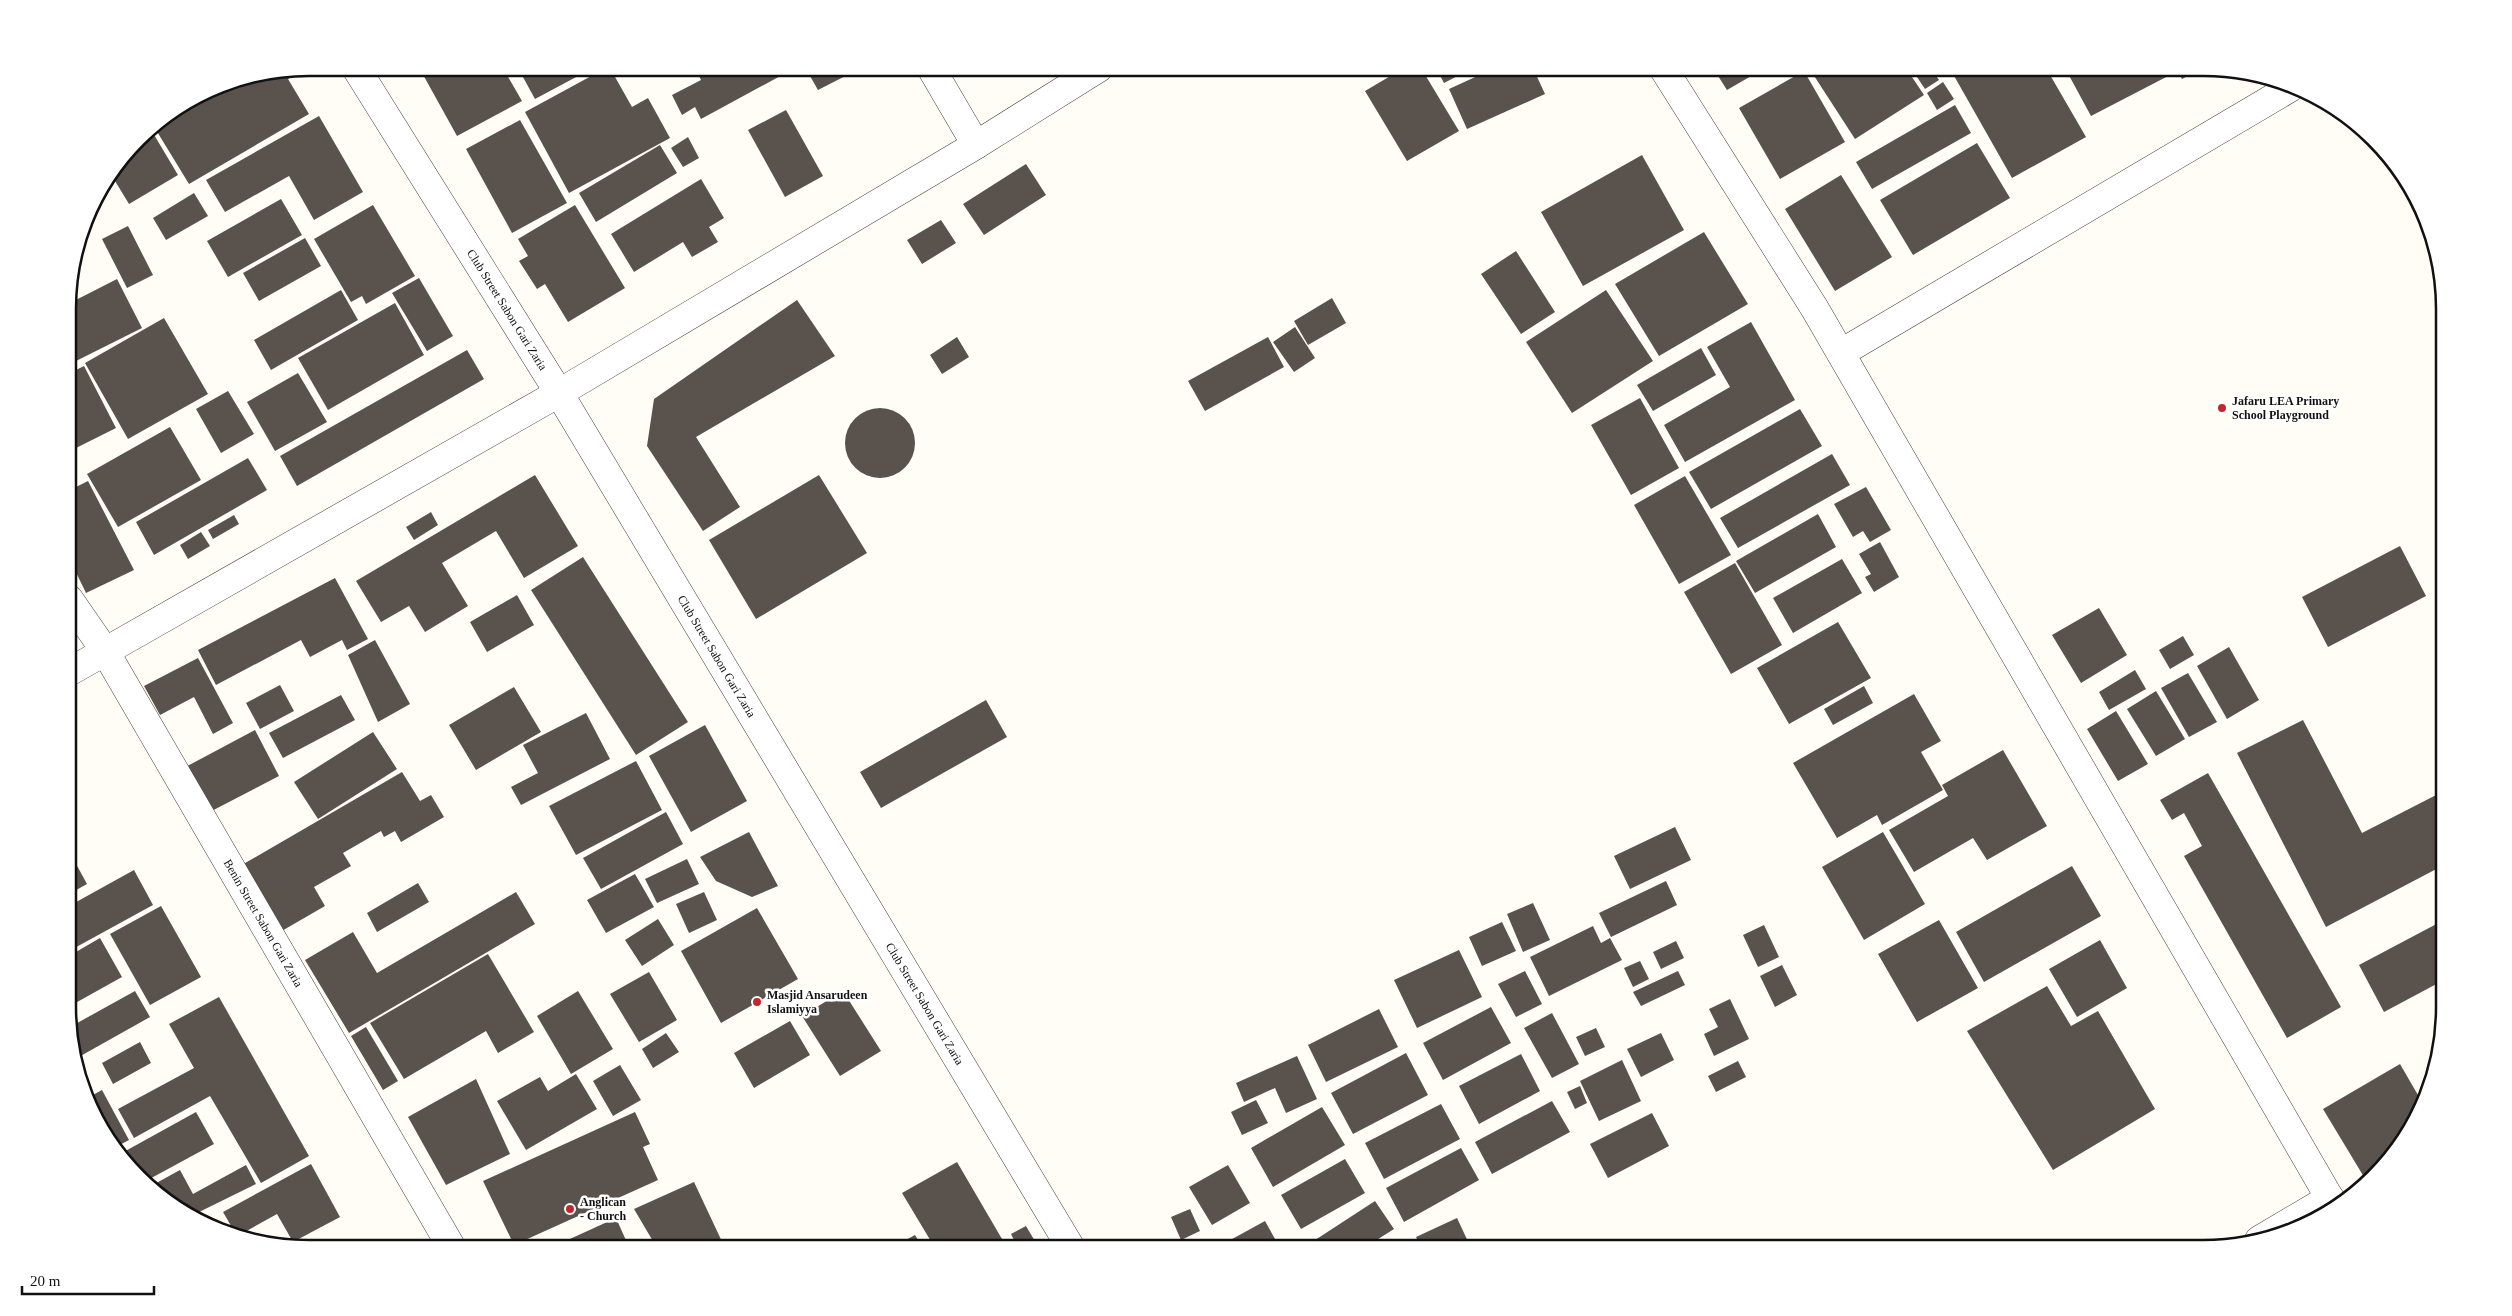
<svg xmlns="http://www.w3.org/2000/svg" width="2512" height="1316" font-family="Georgia,serif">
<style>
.building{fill:#5a524d}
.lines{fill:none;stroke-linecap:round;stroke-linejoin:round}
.minor-casing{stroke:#444;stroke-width:29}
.minor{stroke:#fff;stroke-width:28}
.poi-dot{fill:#c4262e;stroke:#fff;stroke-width:2}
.labels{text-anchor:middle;stroke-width:5;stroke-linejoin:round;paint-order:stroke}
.street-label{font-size:12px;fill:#111;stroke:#fff}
.poi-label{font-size:12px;font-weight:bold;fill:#111;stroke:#fff;text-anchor:start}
.rim{fill:none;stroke:#111;stroke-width:2.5}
</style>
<rect width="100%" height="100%" fill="#fffdf5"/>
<path class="building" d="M429,68H503L522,101L457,136L421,71Z
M518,68H593L535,99Z
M606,68H610L632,107L648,98L670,138L569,193L525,112Z
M695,68H795L701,119L695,107L682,115L672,95L701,80Z
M809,68H861L818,90L806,69Z
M1404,68H1421L1459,131L1407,161L1365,91Z
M1436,68H1473L1444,83Z
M1495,68H1533L1545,94L1467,129L1449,89Z
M1713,68H1765L1727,90Z
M1809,68H1906L1924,95L1855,139Z
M1911,68H1931L1939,80L1925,89Z
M1942,68H1958L1946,75Z
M1964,68H2046L2086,137L2012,178L1953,74Z
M2065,68H2168L2172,74L2091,116Z
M2176,68H2203L2182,79Z
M298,70L300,72L288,79L309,114L189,184L153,125L217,86Z
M1804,71L1845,142L1780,179L1739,108Z
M1943,82L1954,99L1937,110L1927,93Z
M1955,105L1971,133L1872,189L1856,162Z
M786,110L823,176L785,197L748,130Z
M319,116L363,192L314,220L289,176L225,212L206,180Z
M520,120L567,203L512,233L466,149Z
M150,128L178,175L129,204L112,176Z
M688,137L699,158L683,167L671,148Z
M1977,143L2010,198L1913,255L1880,200Z
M660,145L677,173L596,222L579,193Z
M1642,155L1684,230L1583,286L1541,212Z
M1026,164L1046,195L984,235L963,204Z
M1841,175L1892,257L1835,291L1785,209Z
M701,179L724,218L709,227L718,242L692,257L683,242L634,272L611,234Z
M194,193L208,216L166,240L153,218Z
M281,199L302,235L228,277L207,241Z
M373,205L415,276L366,304L362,296L351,302L314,239Z
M575,205L625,288L568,322L545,284L537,289L519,261L528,256L518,239Z
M941,220L956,243L922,264L907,240Z
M128,226L153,275L127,288L102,239Z
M1704,232L1748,304L1659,356L1615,284Z
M305,238L321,266L259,301L243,273Z
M1516,251L1555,312L1521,334L1481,274Z
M419,278L453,336L427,351L392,293Z
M117,279L142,328L68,365V304Z
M341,290L358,320L271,370L254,340Z
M1606,290L1653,361L1572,413L1526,342Z
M1332,298L1346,323L1308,345L1294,321Z
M797,300L835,356L696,437L740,507L703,531L647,446L654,399Z
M395,303L424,355L328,410L298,358Z
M164,318L208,394L128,439L85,363Z
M1751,322L1795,400L1685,462L1664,425L1730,387L1707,347Z
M1295,327L1315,358L1294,372L1273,342Z
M957,337L969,357L942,374L930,355Z
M1268,337L1284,367L1205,411L1188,381Z
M1701,348L1716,375L1653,411L1637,385Z
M467,350L484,379L297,486L280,456Z
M84,366L116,428L68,452V374Z
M298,373L327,422L275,451L247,402Z
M228,391L254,434L221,453L196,409Z
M1640,398L1679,468L1631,495L1591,425Z
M845 443a35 35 0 1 1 70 0a35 35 0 1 1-70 0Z
M1800,409L1822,446L1711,509L1689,472Z
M170,427L201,480L118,527L87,474Z
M1832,454L1850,485L1738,548L1720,518Z
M248,458L267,490L154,555L136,522Z
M535,475L578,546L524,578L496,531L442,563L468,606L425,632L409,606L381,622L356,581Z
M819,475L867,553L756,619L709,540Z
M1685,476L1731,555L1679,584L1634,505Z
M88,481L134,570L86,593L69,558L68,491Z
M1866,487L1891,530L1870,542L1863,531L1853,537L1834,504Z
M431,512L438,525L414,540L406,527Z
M1818,514L1836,547L1755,593L1736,561Z
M234,515L239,524L213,539L208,530Z
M201,532L210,546L188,559L180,545Z
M1880,542L1899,577L1874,592L1865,577L1871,574L1859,554Z
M2400,546L2426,596L2328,647L2302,597Z
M583,557L688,722L636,755L531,590Z
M1842,559L1862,593L1793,633L1773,598Z
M1735,563L1782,645L1731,674L1684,592Z
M335,578L368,639L347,650L342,640L310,657L301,640L216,685L198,650Z
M517,595L534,625L487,652L470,622Z
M2099,608L2127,655L2081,683L2052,635Z
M1838,622L1871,678L1789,724L1757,668Z
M2183,636L2194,655L2170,669L2159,650Z
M375,640L410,704L378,722L348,655Z
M2229,647L2259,700L2227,719L2197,666Z
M198,658L233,723L213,734L194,697L160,715L144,686Z
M2135,670L2146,689L2109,710L2099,692Z
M2188,673L2217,722L2189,737L2161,688Z
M280,685L294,711L260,729L246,703Z
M1864,686L1873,703L1833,725L1824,709Z
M514,687L541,732L476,770L449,725Z
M2156,691L2185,739L2156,756L2127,709Z
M1914,694L1941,741L1921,752L1943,790L1882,825L1877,815L1837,838L1793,763Z
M341,695L355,720L283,758L269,733Z
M986,700L1007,737L881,808L860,772Z
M2116,711L2148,764L2118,781L2087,729Z
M586,713L610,759L521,805L511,787L538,773L523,745Z
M2303,720L2362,833L2444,791V865L2326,927L2237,753Z
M705,725L747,801L691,832L649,756Z
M255,730L279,776L202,816L178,771Z
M373,732L397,769L318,819L294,782Z
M2003,750L2047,826L1987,860L1973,838L1914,872L1889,830L1948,796L1942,785Z
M636,761L662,810L576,855L549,806Z
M402,772L420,801L431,795L444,817L401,842L395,831L384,837L381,831L343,853L351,866L314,887L325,906L280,932L240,866Z
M2208,773L2341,1007L2287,1038L2184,856L2202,846L2184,813L2172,820L2160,800Z
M666,812L683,844L601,889L583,858Z
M1675,827L1691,860L1630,889L1614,856Z
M749,832L778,886L752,897L716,881L700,857Z
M1883,832L1925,904L1864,940L1822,867Z
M69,851L87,884L69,894Z
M687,859L699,884L657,903L645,879Z
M2072,866L2101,916L1984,982L1956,932Z
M134,870L153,905L69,951V906Z
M635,874L654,907L606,933L587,900Z
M1666,881L1677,905L1611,937L1599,913Z
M418,883L429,902L377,932L367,913Z
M516,892L535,924L349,1033L305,960L353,932L377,973Z
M704,892L717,920L689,933L676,904Z
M1533,903L1550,940L1523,952L1507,914Z
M161,906L201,977L150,1005L110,934Z
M757,908L798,979L721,1023L681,951Z
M658,919L674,945L642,966L625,940Z
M1939,920L1978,988L1917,1022L1878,954Z
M2444,920V980L2384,1012L2359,965Z
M1502,922L1516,951L1482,966L1469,937Z
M1764,925L1779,957L1758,967L1743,935Z
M1593,926L1601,943L1610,938L1622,960L1549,996L1530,957Z
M100,938L122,977L70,1006L69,956Z
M2100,940L2127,988L2077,1017L2049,969Z
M1676,941L1684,958L1661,969L1653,952Z
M1459,950L1482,997L1417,1028L1394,980Z
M488,954L534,1032L498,1053L486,1031L404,1079L370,1023Z
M1640,961L1649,979L1633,987L1624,968Z
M1782,965L1797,995L1775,1007L1760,976Z
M1525,971L1542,1004L1516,1017L1498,984Z
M1678,971L1685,985L1641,1006L1633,992Z
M649,972L677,1020L639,1042L610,994Z
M2047,986L2071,1026L2098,1011L2155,1109L2053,1170L1967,1031Z
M135,991L150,1017L77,1058L70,1039V1027Z
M578,991L613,1049L571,1074L537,1016Z
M843,991L881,1051L840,1076L802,1016Z
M219,997L309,1156L261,1183L210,1096L134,1138L118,1109L194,1068L169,1024Z
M1730,999L1749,1039L1714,1056L1704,1034L1718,1027L1709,1009Z
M1491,1007L1511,1043L1443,1080L1423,1043Z
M1379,1009L1398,1047L1326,1082L1308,1045Z
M1552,1013L1579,1064L1552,1078L1524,1028Z
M790,1021L810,1055L754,1088L734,1053Z
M366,1027L398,1081L383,1090L351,1036Z
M1596,1028L1605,1047L1585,1056L1576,1037Z
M666,1033L679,1052L653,1068L642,1049Z
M1661,1033L1674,1060L1641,1077L1627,1049Z
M140,1042L151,1063L113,1084L102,1063Z
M1406,1053L1428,1095L1353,1134L1331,1093Z
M1521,1054L1540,1091L1479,1124L1459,1086Z
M1297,1056L1317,1099L1286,1113L1275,1088L1244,1102L1236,1083Z
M1622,1060L1641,1101L1599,1121L1580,1081Z
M1738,1061L1746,1077L1716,1092L1708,1076Z
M2400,1064L2422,1102L2419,1114L2384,1166L2367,1182L2323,1109Z
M620,1065L641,1100L613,1116L593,1081Z
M576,1074L597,1109L526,1150L497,1101L540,1077L548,1091Z
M476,1079L510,1154L446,1185L408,1117Z
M1580,1086L1587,1103L1575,1109L1567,1092Z
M102,1090L129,1140L114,1148L108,1141L91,1096Z
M1256,1100L1268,1123L1242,1135L1231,1112Z
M1552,1101L1570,1132L1492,1174L1475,1142Z
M1441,1104L1460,1139L1384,1179L1365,1143Z
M1322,1107L1345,1145L1273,1187L1251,1148Z
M196,1112L214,1144L144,1182L120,1154Z
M635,1112L650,1144L643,1147L658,1180L514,1245L483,1181Z
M1652,1113L1669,1146L1608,1178L1590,1144Z
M1461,1148L1479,1180L1404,1222L1386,1188Z
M1345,1159L1365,1193L1301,1229L1281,1195Z
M957,1162L1002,1239L987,1248H935L902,1193Z
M311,1164L340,1217L293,1242L277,1214L243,1233L234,1231L223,1212Z
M246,1165L256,1184L191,1216L149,1187L180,1170L193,1194Z
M1228,1165L1250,1203L1212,1225L1189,1187Z
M694,1182L725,1248H657L634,1209Z
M1375,1201L1394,1229L1364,1248H1313L1309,1244Z
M1190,1209L1200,1231L1181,1240L1171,1217Z
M616,1218L629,1247L550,1248Z
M1457,1218L1471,1248H1421L1416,1237Z
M1265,1221L1280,1248H1225L1223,1244Z
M1026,1226L1039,1248H1018L1011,1234Z
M915,1235L923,1248H891Z"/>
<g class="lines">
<defs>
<g id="minor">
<path id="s1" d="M356,68L559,393L1071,1248"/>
<path d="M931,68L976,145"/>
<path d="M1663,68L1815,309L2336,1209"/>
<path d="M1841,353L2290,88"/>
<path id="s2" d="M69,599L105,651L452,1248"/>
<path d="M69,672L559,393L976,145L1099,68"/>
<path d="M2259,1240L2330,1198"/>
</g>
</defs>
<use href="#minor" class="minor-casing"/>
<use href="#minor" class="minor"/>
</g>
<g class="poi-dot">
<circle cx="2222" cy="408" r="5"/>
<circle cx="757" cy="1002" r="5"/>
<circle cx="570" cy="1209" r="5"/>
</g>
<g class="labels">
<g class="street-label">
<text dy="4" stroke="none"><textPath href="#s1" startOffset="285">Club Street Sabon Gari Zaria</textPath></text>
<text dy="4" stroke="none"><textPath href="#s1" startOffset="690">Club Street Sabon Gari Zaria</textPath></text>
<text dy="4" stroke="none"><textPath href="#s2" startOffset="378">Benin Street Sabon Gari Zaria</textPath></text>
<text dy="4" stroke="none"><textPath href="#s1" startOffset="1095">Club Street Sabon Gari Zaria</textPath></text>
</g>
<g class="poi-label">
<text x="2232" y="405">Jafaru LEA Primary<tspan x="2232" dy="14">School Playground</tspan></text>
<text x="767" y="999">Masjid Ansarudeen<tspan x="767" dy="14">Islamiyya</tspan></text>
<text x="580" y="1206">Anglican<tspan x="580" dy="14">- Church</tspan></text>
</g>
</g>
<path d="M0 0H2512V1316H0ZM309 76H2203A233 233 0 0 1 2436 309V1007A233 233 0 0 1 2203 1240H309A233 233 0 0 1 76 1007V309A233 233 0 0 1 309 76Z" fill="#fff" fill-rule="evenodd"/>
<path class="rim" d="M309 76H2203A233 233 0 0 1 2436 309V1007A233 233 0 0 1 2203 1240H309A233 233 0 0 1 76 1007V309A233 233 0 0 1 309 76Z"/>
<path d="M22 1286v8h132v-8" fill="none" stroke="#111111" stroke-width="2.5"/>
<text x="30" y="1286" font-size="15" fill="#111111" stroke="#ffffff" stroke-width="4" paint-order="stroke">20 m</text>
</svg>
